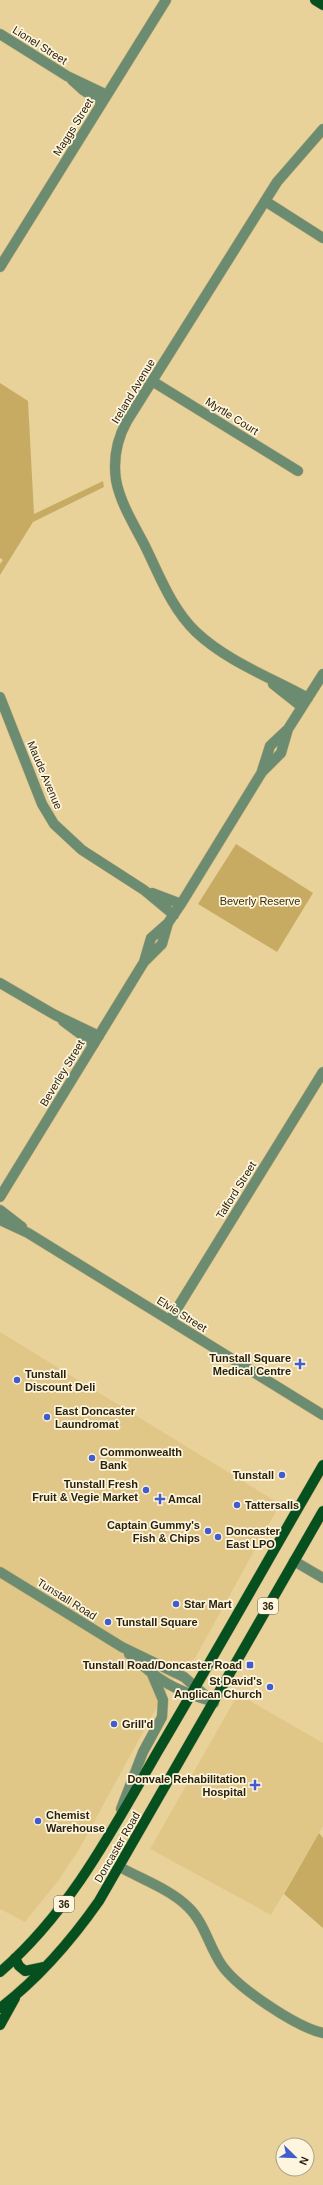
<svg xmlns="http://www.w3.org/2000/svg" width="323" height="2185" font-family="Helvetica,sans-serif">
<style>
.built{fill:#e0c787}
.green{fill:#c7ab62}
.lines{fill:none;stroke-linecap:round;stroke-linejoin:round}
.minor-casing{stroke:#c3af7e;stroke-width:11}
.major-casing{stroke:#c3af7e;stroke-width:11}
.minor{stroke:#6c8c71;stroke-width:10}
.major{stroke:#064f1f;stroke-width:10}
.poi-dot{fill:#405ccf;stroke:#fef5de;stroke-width:1.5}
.labels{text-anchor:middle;stroke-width:3.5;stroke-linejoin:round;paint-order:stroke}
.shield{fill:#fef5de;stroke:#6a614b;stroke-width:1}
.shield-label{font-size:10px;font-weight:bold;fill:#2b220c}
.street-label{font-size:11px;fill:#2b220c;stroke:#fef5de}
.park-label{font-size:11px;fill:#3b2d02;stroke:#fef5de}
.poi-label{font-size:11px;font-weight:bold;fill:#2b220c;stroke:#fef5de;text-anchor:start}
</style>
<rect width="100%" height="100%" fill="#e9d29a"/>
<path class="built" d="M0,1332L280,1504L194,1660L184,1662L153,1714L78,1851L58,1881L25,1922L0,1909Z
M238,1694L323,1743V1826L271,1915L150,1849Z"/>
<path class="green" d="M0,383L28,401L34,514L103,481L104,487L33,522L0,575V564L3,560L0,558Z
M236,844L313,893L277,952L198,904Z
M319,1833L323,1838V1928L284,1894Z"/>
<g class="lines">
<defs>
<path id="minor" d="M0,34L67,76L107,95
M72,80L83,90L102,102
M265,201L323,238
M0,267L166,0
M152,381L298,471
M273,684L302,707
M0,697L42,804L54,824L82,850L144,890L174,915
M308,698C270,677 228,662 196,632C171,608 159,574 144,544C133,523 120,502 116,480C113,459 117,439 127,421L277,182L323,129
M262,771L270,746L288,729
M152,893L181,904
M144,962L162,944L168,923
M0,983L55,1015L99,1036
M63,1021L94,1044
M0,1197L144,962L151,938L168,923L181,904L262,772L281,753L288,729L323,674
M0,1210L22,1227
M0,1220L28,1233L323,1415
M170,1320L323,1072
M294,1561L323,1578
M0,1572L122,1647L184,1677L214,1703
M129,1654C158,1680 173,1690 211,1701
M121,1809L143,1752L162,1717L163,1700L152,1674
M120,1867C141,1879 170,1889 188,1907C204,1922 209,1946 221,1964C236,1987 296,2027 323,2033"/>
<path id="major" d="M315,0L323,5
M15,1958L19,1966L25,1971L44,1967
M0,1972C70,1912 113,1829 158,1751C214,1656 268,1560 323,1465
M0,2008C39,1978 71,1941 99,1901L323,1511
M0,2025L15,1998"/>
</defs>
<use href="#minor" class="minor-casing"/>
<use href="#major" class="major-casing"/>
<use href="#minor" class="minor"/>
<use href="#major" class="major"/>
</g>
<g class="poi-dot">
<path d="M298 1358h4v4h4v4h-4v4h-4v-4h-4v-4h4z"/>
<circle cx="17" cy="1380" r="4"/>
<circle cx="47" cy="1417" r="4"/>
<circle cx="92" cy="1458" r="4"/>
<circle cx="282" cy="1475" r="4"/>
<circle cx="146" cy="1490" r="4"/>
<path d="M158 1493h4v4h4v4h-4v4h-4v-4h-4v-4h4z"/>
<circle cx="237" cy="1505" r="4"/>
<circle cx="208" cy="1531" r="4"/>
<circle cx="218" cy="1537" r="4"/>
<circle cx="176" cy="1604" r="4"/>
<circle cx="108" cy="1622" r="4"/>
<rect x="246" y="1661" width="8" height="8" rx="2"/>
<circle cx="270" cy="1687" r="4"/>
<circle cx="114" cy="1724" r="4"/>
<path d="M253 1779h4v4h4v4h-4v4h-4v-4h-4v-4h4z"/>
<circle cx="38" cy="1821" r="4"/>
</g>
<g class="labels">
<g class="shield">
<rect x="258" y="1598" width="20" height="16" rx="3"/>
<rect x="54" y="1896" width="20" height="16" rx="3"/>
</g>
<g class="shield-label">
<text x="268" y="1610">36</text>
<text x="64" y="1908">36</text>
</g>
<g class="street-label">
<text transform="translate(40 45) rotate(32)" y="4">Lionel Street</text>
<text transform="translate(73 127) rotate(-58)" y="4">Maggs Street</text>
<text transform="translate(133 391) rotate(-59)" y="4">Ireland Avenue</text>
<text transform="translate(232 416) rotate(32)" y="4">Myrtle Court</text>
<text transform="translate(45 775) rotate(67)" y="4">Maude Avenue</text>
<text transform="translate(62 1073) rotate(-59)" y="4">Beverley Street</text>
<text transform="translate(236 1190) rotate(-58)" y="4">Talford Street</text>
<text transform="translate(182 1314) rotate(32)" y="4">Elvie Street</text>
<text transform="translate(67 1599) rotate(32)" y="4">Tunstall Road</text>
<text transform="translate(117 1847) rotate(-60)" y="4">Doncaster Road</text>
</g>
<g class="park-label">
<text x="260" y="905">Beverly Reserve</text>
</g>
<g class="poi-label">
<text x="291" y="1362" text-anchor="end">Tunstall Square<tspan x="291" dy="13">Medical Centre</tspan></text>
<text x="25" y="1378">Tunstall<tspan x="25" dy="13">Discount Deli</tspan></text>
<text x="55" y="1415">East Doncaster<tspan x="55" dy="13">Laundromat</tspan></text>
<text x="100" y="1456">Commonwealth<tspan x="100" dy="13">Bank</tspan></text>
<text x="274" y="1479" text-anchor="end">Tunstall</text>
<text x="138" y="1488" text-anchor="end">Tunstall Fresh<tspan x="138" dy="13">Fruit &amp; Vegie Market</tspan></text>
<text x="168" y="1503">Amcal</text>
<text x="245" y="1509">Tattersalls</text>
<text x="200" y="1529" text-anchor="end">Captain Gummy's<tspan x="200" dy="13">Fish &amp; Chips</tspan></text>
<text x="226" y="1535">Doncaster<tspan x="226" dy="13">East LPO</tspan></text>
<text x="184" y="1608">Star Mart</text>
<text x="116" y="1626">Tunstall Square</text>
<text x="242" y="1669" text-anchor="end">Tunstall Road/Doncaster Road</text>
<text x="262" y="1685" text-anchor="end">St David's<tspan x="262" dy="13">Anglican Church</tspan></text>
<text x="122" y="1728">Grill'd</text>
<text x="246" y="1783" text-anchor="end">Donvale Rehabilitation<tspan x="246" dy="13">Hospital</tspan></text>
<text x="46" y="1819">Chemist<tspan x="46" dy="13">Warehouse</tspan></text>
</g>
</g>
<g transform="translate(295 2157) rotate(113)"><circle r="19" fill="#fef5de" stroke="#aaa18a"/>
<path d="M0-3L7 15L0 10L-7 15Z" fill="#405ccf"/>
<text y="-6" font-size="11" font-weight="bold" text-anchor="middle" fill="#2b220c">N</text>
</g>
</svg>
